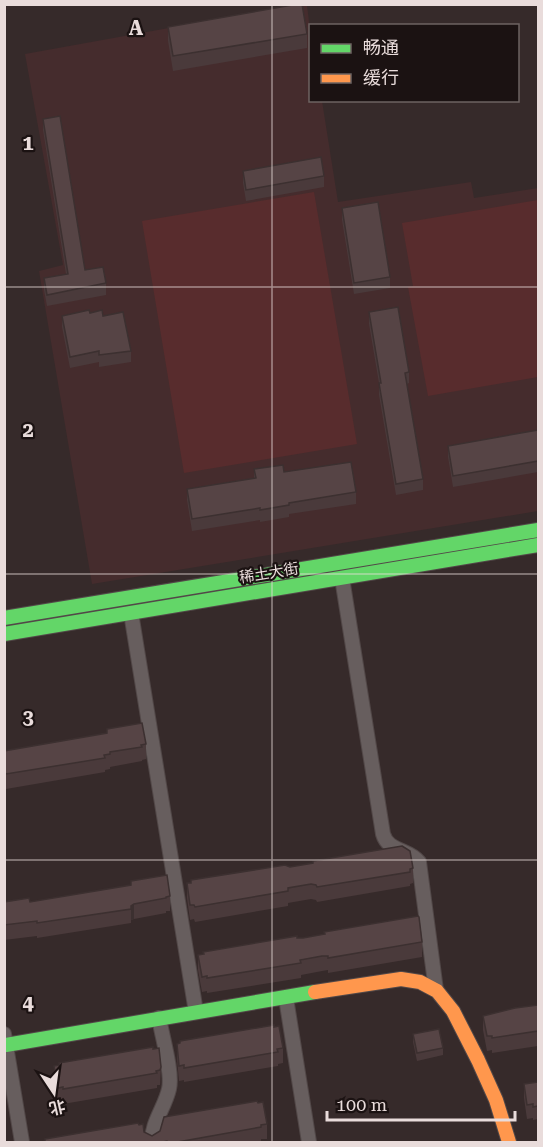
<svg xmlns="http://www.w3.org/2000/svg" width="543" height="1147" font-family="'Roboto Serif','Noto Sans SC',serif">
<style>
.built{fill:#452c2d}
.green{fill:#582c2d}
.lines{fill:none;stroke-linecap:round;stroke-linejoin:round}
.street-casing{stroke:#524848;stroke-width:16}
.fast-casing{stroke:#524848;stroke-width:16}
.slow-casing{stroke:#524848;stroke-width:16}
.street{stroke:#675e5e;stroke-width:14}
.fast{stroke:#63d668;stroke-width:14}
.slow{stroke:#ff974d;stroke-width:14}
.wall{fill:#4a3a3b}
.shaded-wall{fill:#3c3030}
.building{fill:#564445;stroke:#3c3030;stroke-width:1.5}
.grid{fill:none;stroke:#e9dcdb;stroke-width:1.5;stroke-opacity:0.55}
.labels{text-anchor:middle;stroke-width:4.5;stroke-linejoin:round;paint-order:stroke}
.street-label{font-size:15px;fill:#e9dcdb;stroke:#1b1212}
.grid-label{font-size:20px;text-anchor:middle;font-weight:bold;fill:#e9dcdb;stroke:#1b1212;stroke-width:4.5;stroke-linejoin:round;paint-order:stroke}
</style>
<rect width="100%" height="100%" fill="#362a2a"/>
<path class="built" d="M296,5H307L310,30V100L322,101L338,202L471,182L474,198L538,188V511L92,584L39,271L63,265L25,54Z"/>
<path class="green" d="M314,192L357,444L184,473L142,221Z
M538,200V377L428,396L408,287L413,286L402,223Z"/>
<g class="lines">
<defs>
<path id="street" d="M342,578L383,834C388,852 409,849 419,862L436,990
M131,613L196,1012
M286,998L309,1142
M4,1034L22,1142
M152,1142C151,1124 165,1107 169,1089C173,1073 162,1036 159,1018"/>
<path id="fast" d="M4,618L538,530
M4,634L538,545
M6,1045L315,992"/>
<path id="slow" d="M315,992L401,979L420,982L437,991L453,1011L478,1060L496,1100L509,1142"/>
</defs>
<use href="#street" class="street-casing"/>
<use href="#fast" class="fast-casing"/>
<use href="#slow" class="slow-casing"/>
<use href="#street" class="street"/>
<use href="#fast" class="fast"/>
<use href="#slow" class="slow"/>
</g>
<path class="wall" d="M168,27L307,34V48L173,71L168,41Z
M43,119L85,270L106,283V295L47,306L44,290V278L66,274L43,130Z
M243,171L324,176V187L246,201L243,183Z
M342,208L390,277V288L354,294L342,220Z
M369,312L409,372V383L407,384L423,479V490L396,495L379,395V383L369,324Z
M90,313L103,316L131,351V362L99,367V362L70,368L62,327V316Z
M538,430V472L453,487L448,457V446Z
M254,469L284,472L356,492V504L289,514V517L260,522V520L192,531L187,500V489L254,478Z
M107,729L146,744V759L142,760V761L110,767V769L105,770V772L6,789L4,786V751L107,733Z
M290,867L413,868V883L410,884V886L317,902L316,900L311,899L288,903V906L195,922L194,919L190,920L187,898V883Z
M131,881L170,896V911H166V913L134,919L131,920V923L37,938V936L4,940V902H30L131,885Z
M297,938L422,942V957L328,973V970L322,971L301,975V978L207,993V991L202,992L198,970V955Z
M538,1005V1046L492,1053V1050L487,1051L483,1030V1016Z
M413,1034L443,1048V1055L417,1061L413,1042Z
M177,1044L283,1048V1063L278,1064V1066L184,1082V1080L179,1081L177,1059Z
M54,1066L161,1067L160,1085H157V1088L63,1104V1102L58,1103L54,1081Z
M538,1082V1119L533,1120V1118L527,1119L524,1098V1084Z
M267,1124V1139H261V1142L259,1143H39L139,1125L144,1132L152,1136Z"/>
<path class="shaded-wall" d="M134,904V919L131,920V906Z"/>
<path class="building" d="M298,4H302L307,34L173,56L168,27Z
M60,116L85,270L103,267L106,283L47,295L44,278L68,274L43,119Z
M321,157L324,176L246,190L243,171Z
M378,202L390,277L354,283L342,208Z
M398,307L409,372L405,373L423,479L396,484L379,383H381L369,312Z
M89,310L90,313L102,310L103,316L123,312L131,351L99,355V351L70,357L62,316Z
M538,430V461L453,476L448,446Z
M351,462L356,492L289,503V505L260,510V508L192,519L187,489L256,478L254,469L283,465L284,472Z
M142,723L146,744L141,745L142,747L110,752V754L104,755L105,758L6,774L4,771V751L107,733V729Z
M402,846L410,851L413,868L410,869V872L317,887L316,885L311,884L288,888V891L195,907L194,905H190L187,883H191V880L285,865L290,867L313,863V861Z
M167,875L170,896L166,897V898L134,904L131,906V909L37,923V921L4,925V902L29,898L30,902L131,885V881Z
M418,916L419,917L422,942L328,958V956H322L300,960L301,963L207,978V976L202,977L198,955L204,954L203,952L297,936V938H303L325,934L324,932Z
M538,1005V1031L492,1038V1036H487L483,1016L515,1008Z
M274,1025V1027L279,1026L283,1048L277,1049L278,1052L184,1068V1065L179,1066L177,1044L180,1043V1041Z
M439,1029L443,1048L417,1053L413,1034Z
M153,1047V1049L159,1048L161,1067L160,1070L156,1071L157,1073L63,1089V1087L58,1088L54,1066L60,1065L59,1063Z
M538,1082V1106L533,1107V1104L527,1105L524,1084Z
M257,1101L258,1103L263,1102L267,1124L261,1125V1127L172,1143H168L167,1141L158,1143H39L45,1141V1139L138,1123L139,1125L143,1124L144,1132L152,1136L160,1131L164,1117Z"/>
<path class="grid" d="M272,4V1142M4,287H538M4,574H538M4,860H538"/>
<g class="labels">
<g class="street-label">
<text transform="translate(269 573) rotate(-9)" y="5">稀土大街</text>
</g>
</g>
<g class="grid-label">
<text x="136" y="35">A</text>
<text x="28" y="150">1</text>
<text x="28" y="437">2</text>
<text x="28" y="724">3</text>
<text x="28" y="1010">4</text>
</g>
<rect width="543" height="1147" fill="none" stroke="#e9dcdb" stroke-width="12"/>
<rect x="309" y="24" width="210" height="78" fill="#1b1212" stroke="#6d6362" stroke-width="1.5"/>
<rect x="321" y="44" width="30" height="9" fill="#63d668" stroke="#6d6362" stroke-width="1.5"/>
<text x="363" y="54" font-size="18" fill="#e9dcdb">畅通</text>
<rect x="321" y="74" width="30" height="9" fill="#ff974d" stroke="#6d6362" stroke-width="1.5"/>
<text x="363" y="84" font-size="18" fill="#e9dcdb">缓行</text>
<g transform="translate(54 1093) rotate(167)" stroke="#1b1212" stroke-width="4.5" paint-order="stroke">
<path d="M0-4.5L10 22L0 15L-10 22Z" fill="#e9dcdb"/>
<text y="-9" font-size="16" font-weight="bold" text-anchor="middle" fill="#e9dcdb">北</text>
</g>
<path d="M327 1111v9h188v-9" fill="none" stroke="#e9dcdb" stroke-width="3"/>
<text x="336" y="1111" font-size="18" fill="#e9dcdb" stroke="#1b1212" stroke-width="4.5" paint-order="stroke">100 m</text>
</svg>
